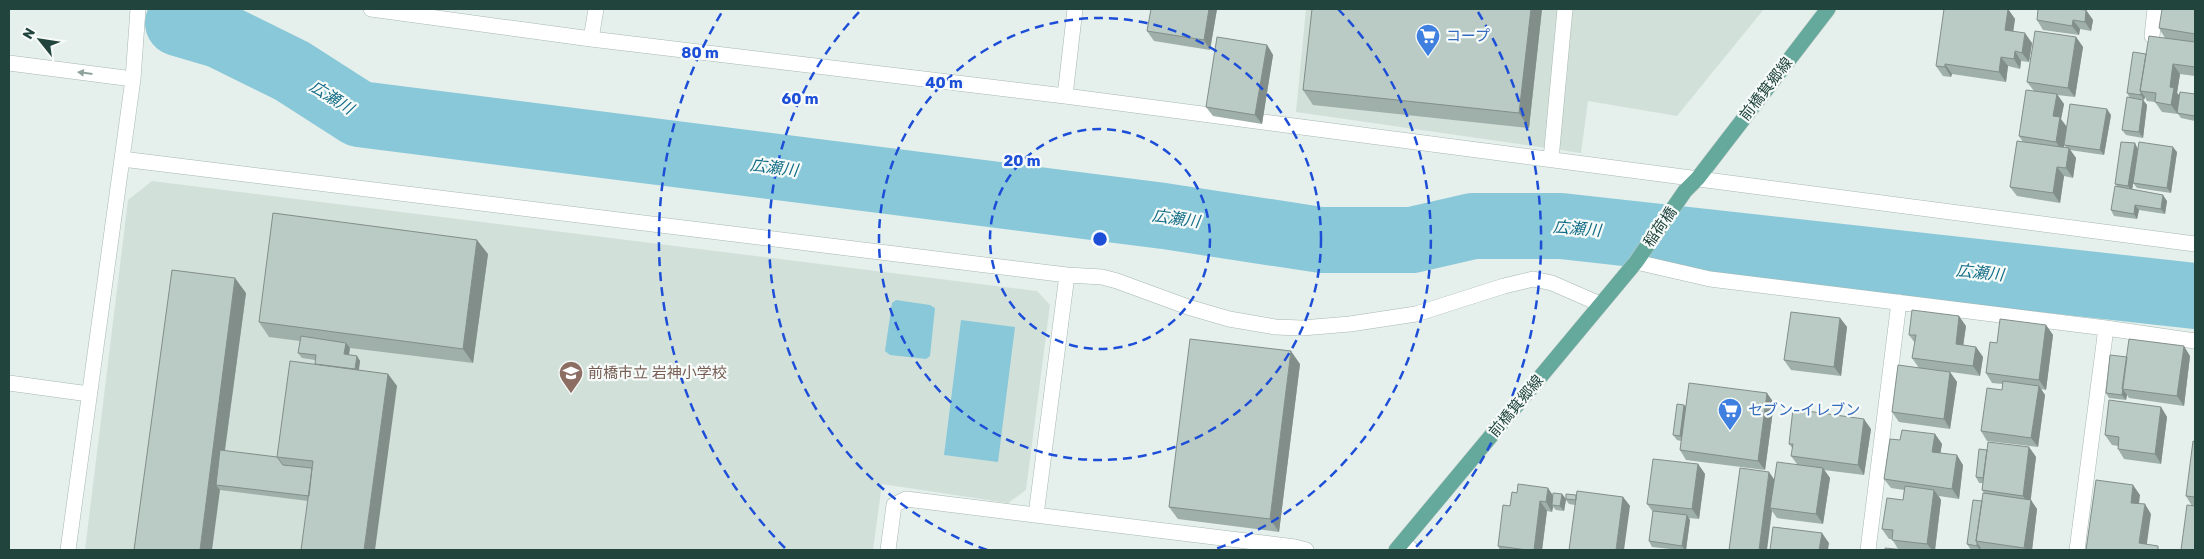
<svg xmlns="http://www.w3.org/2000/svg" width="2204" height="559" font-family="Rubik,'Noto Sans JP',sans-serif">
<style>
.built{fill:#d2e0da}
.water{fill:#88c8d9}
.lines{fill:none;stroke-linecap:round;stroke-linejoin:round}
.river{stroke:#88c8d9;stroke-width:66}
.minor-casing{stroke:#a6b8b3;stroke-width:16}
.major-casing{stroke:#c1cbc9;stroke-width:16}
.minor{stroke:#fff;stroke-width:15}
.major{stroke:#65a99c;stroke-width:15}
.wall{fill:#9fafa9}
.shaded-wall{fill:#828e89}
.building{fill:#b9cbc4;stroke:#828e89}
.oneway{fill:#90a29e}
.ring{fill:none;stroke:#1d4ed8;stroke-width:2.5;stroke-dasharray:9 6}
.labels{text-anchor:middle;stroke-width:4.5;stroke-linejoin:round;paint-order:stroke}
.shop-label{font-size:15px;fill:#366cbe;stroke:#f6fbf9;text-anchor:start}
.street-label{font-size:15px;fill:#21443d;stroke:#f6fbf9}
.education-label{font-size:15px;fill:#785e54;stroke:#f6fbf9;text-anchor:start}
.water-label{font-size:16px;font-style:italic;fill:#146d87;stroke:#f6fbf9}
.centre{fill:#1d4ed8;stroke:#f6fbf9;stroke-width:2.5}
.ring-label{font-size:15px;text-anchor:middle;font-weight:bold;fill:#1d4ed8;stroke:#f6fbf9;stroke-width:4.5;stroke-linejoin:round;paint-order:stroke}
</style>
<rect width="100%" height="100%" fill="#e5efeb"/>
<path class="built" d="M1306,9H1764L1677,116L1588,101L1581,153L1296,112Z
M152,181L1037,291L1050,305L1026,490L1008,503L882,484L873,550H85L128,200Z"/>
<path class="water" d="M896,300L930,305L935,308L930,356L926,359L890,355L885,351L892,303Z
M961,320L1015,327L998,462L944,455Z"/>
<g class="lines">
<path class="river" d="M178,23L219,35L292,71L359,114L1164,216L1321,240H1412L1473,226H1561L2195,296"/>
<defs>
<path id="minor" d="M371,9L591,39L1065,96L2195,244
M2152,36L2155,9
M591,39L596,9
M9,63L133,79
M1065,96L1075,9
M122,159L1067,275L1102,277L1117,281L1188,307L1229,319L1275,327L1302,328L1350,324L1416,314L1504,286L1533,279L1552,283L1600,304
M1551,159L1565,9
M1636,262L1710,279L2106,328L2195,341
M9,383L89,394
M1036,515L1067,275
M1403,542L1412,550
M68,550L133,79L138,9
M888,550L894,505L906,499L1295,547L1306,550
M1868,550L1899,302
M2077,550L2106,328"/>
<path id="major" d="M1396,550L1636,262L1685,191L1698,178L1828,9"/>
</defs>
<use href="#minor" class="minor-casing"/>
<use href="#major" class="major-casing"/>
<use href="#minor" class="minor"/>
<use href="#major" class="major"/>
</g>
<path class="wall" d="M1151,9H1217L1210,50L1154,41L1147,31Z
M1312,9H1542L1529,128L1313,105L1303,90Z
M2008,9L2015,19L2013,31L2032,43L2029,62L2021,61L2020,69L2008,66L2006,82L1952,74L1951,77L1943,76L1936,66Z
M2195,9V76L2180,74L2177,93L2180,96L2195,94V121L2181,118L2178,114L2162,112L2155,102L2147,101L2145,97L2144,100H2143L2147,105L2143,138L2126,135L2122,130L2130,98L2127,93L2146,54L2165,38L2159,28Z
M2083,10H2086L2093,20L2091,31L2080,29L2079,35L2043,30L2037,20Z
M2076,37L2083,47L2075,97L2057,95L2064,104L2061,119L2063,147L2067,148L2064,145L2111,115L2104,155L2070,150L2076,158L2073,178L2064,176L2060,203L2017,196L2010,187L2023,142L2019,136L2034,91L2027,82Z
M1267,45L1273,55L1262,124L1213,116L1206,107Z
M2138,148L2177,152L2171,193L2137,188L2133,183L2132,189L2167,201L2165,214L2139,210L2137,219L2114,216L2111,210L2117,186L2115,184Z
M488,254L473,363L350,348L349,355L357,356L360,361L359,370L388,374L397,386L308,501L220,490L134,550L246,293L225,451L277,457L315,364V360L302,358L298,353L300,341L269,337L259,322Z
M1840,318L1847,327L1841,376L1791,370L1784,360Z
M2046,325L2053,335L2046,390L2041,389L2045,395L2038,447L1987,441L1981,431L2002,390L2003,384L1992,383L1986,373L1997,343Z
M1966,326L1963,345L1976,347L1983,357L1980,376L1922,368L1950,372L1957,382L1950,429L1899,422L1892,412L1919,368L1912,358L1915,343L1909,335Z
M2190,356L2184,406L2129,398L2127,395L2126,400L2109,398L2106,393L2127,357Z
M1300,364L1279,532L1178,519L1169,507Z
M1774,403L1765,470L1686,460L1680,450L1681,441L1677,440L1673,435L1684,405L1686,406Z
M2161,407L2167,417L2161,464L2124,459L2118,449V446L2112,445L2105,435Z
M1871,429L1864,475L1824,470L1830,478L1823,524L1777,518L1772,511L1729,550L1774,480L1797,464L1791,456L1793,449L1789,444Z
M1935,434L1942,444L1940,453L1963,465L1959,499L1939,496L1941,500L1935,550H1906L1898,549L1892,539H1889L1882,529L1903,500L1904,490L1891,488L1884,479L1900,440Z
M2195,442V550L2192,506L2186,496Z
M2029,447L2036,457L2030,500L2037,509L2032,550H1982L1981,548L1980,550H1971L1967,544L1984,493L1982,490L1983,483H1979L1976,477L1987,450Z
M1698,464L1705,474L1699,519L1688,518L1690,520L1686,550H1679L1652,547L1649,541L1653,512L1647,504Z
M1517,493L1553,495L1562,494L1566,499L1576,495L1623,497L1630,506L1575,505L1569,504L1566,500L1564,511L1556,510L1553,507L1552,512L1547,511L1542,550H1500L1498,546L1510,506Z"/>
<path class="shaded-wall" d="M1209,9H1217L1210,50L1204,40Z
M1531,9H1542L1529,128L1519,113Z
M2008,9L2015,19L2012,40L2005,30Z
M2086,10L2093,20L2091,31L2085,22Z
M2073,20L2080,29L2079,35L2072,26Z
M2025,33L2032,43L2029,62L2022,53Z
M2076,37L2083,47L2075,97L2068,88Z
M1267,45L1273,55L1262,124L1255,115Z
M2015,51L2021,61L2020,69L2014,59Z
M2001,57L2008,66L2006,82L1999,72Z
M1945,64L1952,74L1951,77L1945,67Z
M2173,64L2180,74L2177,93L2181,97L2177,113L2171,105L2170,87Z
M2141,92L2145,97L2144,100L2141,95Z
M2057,94L2064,104L2061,119L2067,127L2063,152L2056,142L2053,116Z
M2143,100L2147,105L2143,138L2139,132Z
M2107,109L2111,115L2104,155L2100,150Z
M2135,143L2138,149L2132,191L2128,186Z
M2173,147L2177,152L2171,193L2167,188Z
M2069,148L2076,158L2073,178L2066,168Z
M2057,167L2064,176L2060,203L2053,193Z
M2163,195L2167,201L2165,214L2161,209Z
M2135,205L2139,210L2137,219L2134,214Z
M477,240L488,254L473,363L463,349Z
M235,278L246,293L220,485H216L220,490L212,550H200Z
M1959,316L1966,326L1962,354L1956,344Z
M1840,318L1847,327L1841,376L1834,367Z
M2046,325L2053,335L2046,390L2039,380Z
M346,343L350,348L348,359L344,354Z
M2184,346L2190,356L2184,406L2177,396Z
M1976,347L1983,357L1980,376L1973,366Z
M1291,351L1300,364L1279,532L1270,519Z
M357,356L360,361L357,381L354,376Z
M1950,372L1957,382L1950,429L1944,419Z
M388,374L397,386L375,550H364Z
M2039,386L2045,395L2038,447L2031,438Z
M2123,389L2127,395L2126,400L2122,395Z
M1767,393L1774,403L1765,470L1758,461Z
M1684,405L1688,410L1684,441L1680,436Z
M2161,407L2167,417L2161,464L2155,454Z
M1864,419L1871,429L1864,475L1858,465Z
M1935,434L1942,444L1939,462L1932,452Z
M2029,447L2036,457L2030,506L2023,496Z
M1957,455L1963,465L1959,499L1952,489Z
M1698,464L1705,474L1699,519L1692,509Z
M1823,468L1830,478L1823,524L1816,514Z
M1769,472L1776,482L1770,508L1772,511L1767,550H1759Z
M2133,485L2140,495L2138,512L2131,503Z
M1548,488L1554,497L1552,505L1553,507L1552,512L1546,502Z
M1934,490L1941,500L1935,550H1932L1927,544Z
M1562,494L1566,499L1564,511L1560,506Z
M1623,497L1630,506L1624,550H1616Z
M2031,500L2037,509L2032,550H2026L2024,548Z
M1540,501L1547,511L1542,550H1534Z
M2145,504L2151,514L2146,550L2139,543Z
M1687,515L1690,520L1686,550H1685L1682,546Z
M1822,533L1829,543L1828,550H1819Z
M1977,543L1981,548L1980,550L1977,546Z"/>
<path class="building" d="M1151,9H1209L1204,40L1147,31Z
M1312,9H1531L1519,113L1303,90Z
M1944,9H2008L2005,30L2025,33L2022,53L2015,51L2014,59L2001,57L1999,72L1945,64V67L1936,66Z
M2038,9H2076L2086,10L2085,22L2073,20L2072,26L2037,20Z
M2162,9H2195V34L2159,28Z
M2035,31L2076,37L2068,88L2027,82Z
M2149,36L2195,42V67L2173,64L2170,87L2174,88L2171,105L2155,102L2156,93L2140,91Z
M1217,37L1267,45L1255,115L1206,107Z
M2133,52L2146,54L2140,91L2141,92V95L2127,93Z
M2026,90L2057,94L2053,116L2060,117L2056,142L2019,136Z
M2180,92L2195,94V116L2177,113Z
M2127,97L2143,100L2139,132L2122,130Z
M2070,104L2107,109L2100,150L2064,145Z
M2017,141L2069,148L2066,168L2057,167L2053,193L2010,187Z
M2121,142L2135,143L2128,186L2115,184Z
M2139,142L2173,147L2167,188L2133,183Z
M2115,186L2163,195L2161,209L2135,205L2134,214L2111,210Z
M273,213L477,240L463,349L259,322Z
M172,270L235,278L200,550H134Z
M1912,310L1959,316L1956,344L1976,347L1973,366L1912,358L1916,335H1909Z
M1791,312L1840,318L1834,367L1784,360Z
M2000,319L2046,325L2039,380L1986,373L1990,342L1997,343Z
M301,336L346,343L344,354L357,356L355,369L315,364L316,355L298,353Z
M1190,339L1291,351L1270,519L1169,507Z
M2129,339L2184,346L2177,396L2122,389Z
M2110,355L2127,357L2122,395L2106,393Z
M290,361L388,374L364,550H301L313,461L277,457Z
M1898,365L1950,372L1944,419L1892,412Z
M2003,381L2039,386L2031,438L1981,431L1987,388L2002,390Z
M1689,383L1767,393L1758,461L1680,450Z
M2109,400L2161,407L2155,454L2118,449L2119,437L2105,435Z
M1677,404L1684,405L1680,436L1673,435Z
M1793,409L1864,419L1858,465L1791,456L1793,444H1789Z
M1902,430L1935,434L1932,452L1957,455L1952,489L1884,479L1890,439L1900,440Z
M2193,441L2195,442V497L2186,496Z
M1988,442L2029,447L2023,496L1982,490Z
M1979,449L1987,450L1983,478L1976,477Z
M220,450L277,457L283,465L312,468L309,496L216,485Z
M1653,459L1698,464L1692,509L1647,504Z
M1777,462L1823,468L1816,514L1770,508Z
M1740,468L1769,472L1759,550H1729Z
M2096,480L2133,485L2131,503L2145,504L2139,543L2158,546V550H2086Z
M1518,484L1548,488L1546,502L1540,501L1534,550H1527L1498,546L1503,505L1510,506L1512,492L1517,493Z
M1905,486L1934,490L1927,544L1892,540L1893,530L1882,529L1887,498L1903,500Z
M1577,491L1623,497L1616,550H1569Z
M1553,493L1562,494L1560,506L1552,505Z
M1983,493L2031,500L2024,548L1976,541Z
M1566,494L1576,495V500L1566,499Z
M1973,500L1982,501L1976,541L1977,543V546L1967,544Z
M2187,505L2195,506V550H2181Z
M1653,511L1687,515L1682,546L1649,541Z
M1773,527L1822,533L1819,550H1770Z
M1885,548L1905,550H1885Z"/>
<defs><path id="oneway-solid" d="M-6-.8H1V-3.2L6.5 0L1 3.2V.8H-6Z" transform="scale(1.25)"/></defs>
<use class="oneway" href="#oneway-solid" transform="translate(85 73) rotate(-173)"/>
<g class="ring">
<circle cx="1100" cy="239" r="110"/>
<circle cx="1100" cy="239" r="221"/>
<path d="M987 550A331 331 0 0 1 862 9M1338 9A331 331 0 0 1 1213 550"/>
<path d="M785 548A441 441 0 0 1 722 12M1478 12A441 441 0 0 1 1415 548"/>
</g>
<defs>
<symbol id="supermarket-pin" viewBox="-11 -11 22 30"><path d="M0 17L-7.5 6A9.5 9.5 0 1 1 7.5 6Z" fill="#3f7fe0" stroke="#f6fbf9"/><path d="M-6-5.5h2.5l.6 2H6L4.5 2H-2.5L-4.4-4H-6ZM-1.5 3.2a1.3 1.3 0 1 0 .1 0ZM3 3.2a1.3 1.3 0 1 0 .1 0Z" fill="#fff"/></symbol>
<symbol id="school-pin" viewBox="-11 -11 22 30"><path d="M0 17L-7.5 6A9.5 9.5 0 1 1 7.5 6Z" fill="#8d6e63" stroke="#f6fbf9"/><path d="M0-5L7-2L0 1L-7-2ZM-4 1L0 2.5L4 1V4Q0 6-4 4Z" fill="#fff"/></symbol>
</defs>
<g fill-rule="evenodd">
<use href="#supermarket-pin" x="1414" y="22" width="28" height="38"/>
<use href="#school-pin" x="557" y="359" width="28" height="38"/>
<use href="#supermarket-pin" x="1716" y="396" width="28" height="38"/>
</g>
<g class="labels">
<g class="shop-label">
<text x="1446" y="41">コープ</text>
<text x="1748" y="415">セブン-イレブン</text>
</g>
<g class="street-label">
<text transform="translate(1766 89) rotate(-52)" y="5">前橋箕郷線</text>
<text transform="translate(1660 227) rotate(-55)" y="5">稲荷橋</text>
<text transform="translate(1516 406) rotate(-50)" y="5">前橋箕郷線</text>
</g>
<g class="education-label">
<text x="588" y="378">前橋市立 岩神小学校</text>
</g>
<g class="water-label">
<text transform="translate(332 97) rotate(32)" y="6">広瀬川</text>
<text transform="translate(774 167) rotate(7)" y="6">広瀬川</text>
<text transform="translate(1176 218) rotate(8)" y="6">広瀬川</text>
<text transform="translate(1577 228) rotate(5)" y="6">広瀬川</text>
<text transform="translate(1980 272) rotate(6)" y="6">広瀬川</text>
</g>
</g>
<circle cx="1100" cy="239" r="8" class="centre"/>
<g class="ring-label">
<text x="700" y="58">80 m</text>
<text x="944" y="88">40 m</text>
<text x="800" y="104">60 m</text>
<text x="1022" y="166">20 m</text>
</g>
<rect width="2204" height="559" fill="none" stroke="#21443d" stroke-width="20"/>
<g transform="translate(40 40) rotate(300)" stroke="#f6fbf9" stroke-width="4" paint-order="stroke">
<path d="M0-4L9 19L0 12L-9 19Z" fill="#21443d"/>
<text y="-8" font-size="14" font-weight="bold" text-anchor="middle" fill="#21443d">N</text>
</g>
</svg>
